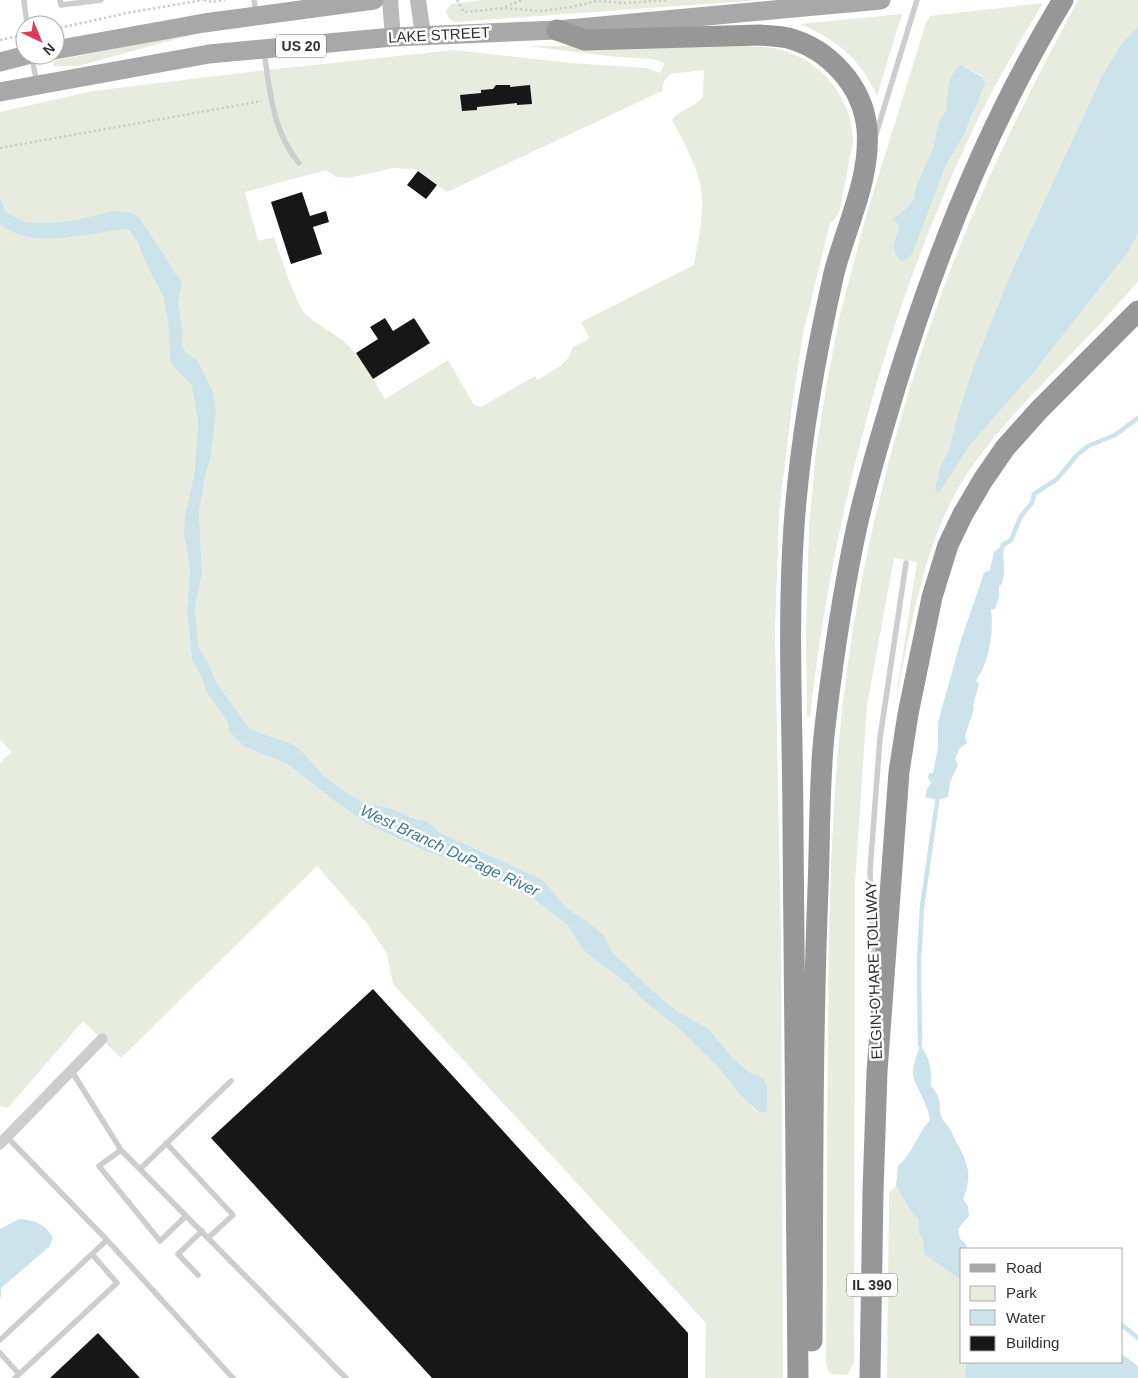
<svg xmlns="http://www.w3.org/2000/svg" width="1138" height="1378" font-family="Arial,sans-serif">
<style>
.green{fill:#e7ecde;fill-rule:evenodd}
.water{fill:#cce3eb}
.lines{fill:none;stroke-linecap:round;stroke-linejoin:round}
.stream{stroke:#cce3eb;stroke-width:4.5}
.building{fill:#171717}
.path{stroke:#cdcdcd;stroke-width:2.5;stroke-dasharray:2.5 2.5;stroke-linecap:butt}
.service{stroke:#cdcdcd;stroke-width:5.5}
.minor{stroke:#cdcdcd;stroke-width:11}
.secondary{stroke:#bababa;stroke-width:16}
.primary{stroke:#a8a8a8;stroke-width:19}
.motorway{stroke:#979797;stroke-width:21}
.labels{text-anchor:middle;stroke-width:5;stroke-linejoin:round;paint-order:stroke}
.shield{fill:#fff;stroke:#6e6e6e;stroke-width:1}
.shield-label{font-size:14px;font-weight:bold;fill:#303030}
.street-label{font-size:15px;fill:#303030;stroke:#fff}
.water-label{font-size:16px;font-style:italic;fill:#417b8e;stroke:#fff}
</style>
<rect width="100%" height="100%" fill="#fff"/>
<path class="green" d="M482,0H760L456,22C449,20 447,17 446,10L451,4Z
M1078,0H1138V28L1121,44L1102,76L1010,275L972,370L955,424L950,447L940,467V492L970,445L1035,371L1128,252L1138,234V282C1109,315 1078,347 1047,379C1013,415 979,451 955,494C920,559 910,634 895,705L917,562L894,558L867,705L855,884L854,1363L847,1375L832,1374L828,1371L826,1363C827,1252 827,1142 828,1031C829,899 831,767 852,636C871,515 907,383 951,268C987,176 1031,87 1078,0Z
M1043,3C1020,41 998,79 978,119C888,306 833,511 810,717H807L806,635L809,527L816,451L827,382L840,315L865,219L926,23L930,16ZM961,65L982,76L973,114L964,135L946,165L924,219L894,240L899,226L892,219L903,211L913,201L916,186L933,148L939,121L946,111Z
M902,14L877,96C861,59 836,39 800,24Z
M202,32L78,66H54L53,61Z
M527,46H747C756,47 765,46 774,48C818,57 852,95 853,140C853,148 850,156 849,163C846,178 843,194 840,209L835,219L830,223L803,334L792,406L779,513L775,631L781,939L783,1378H705L706,1323L393,984L387,954L366,922L317,866L121,1058L83,1021L12,1103L7,1108L0,1106V763L11,752L0,740V225C35,251 87,233 126,229L137,241L149,270L163,296L168,321L170,361L176,370L191,384L195,403L198,422L188,551L190,567L187,611L192,660L202,679L206,691L228,723L269,757L289,765L333,800L369,825L421,849L471,868L533,898L567,925L585,952L627,984L644,1001L677,1027L717,1066L742,1097L759,1113L767,1111L763,1078L749,1072L733,1058L709,1029L677,1011L653,991L611,951L605,936L588,922L566,907L543,880L441,833L427,821L415,819L390,808L368,804L352,796L324,776L301,750L293,744L250,729L216,682L206,658L199,649L195,609L202,573L199,511L206,473L211,456L216,414L197,360L186,353L182,345L183,331L178,301L181,283L139,217L81,219L51,223H35L24,221L6,212L0,197V112L93,91L267,70L454,50L571,63L646,68L660,73L665,63L652,59L618,57ZM704,70L703,97C695,107 679,110 672,120C684,142 696,164 701,188C705,213 698,240 694,265L581,322L589,337L587,340L573,347L568,358L560,366L538,380L535,376L481,407L474,405L448,360L385,399C372,378 361,356 342,340C330,330 314,324 304,312C293,297 281,256 274,237L258,241L245,192L326,170L336,177L348,178L393,168L416,169L447,192L662,91L664,81L670,74Z
M896,1186L910,1210L919,1220L918,1232L923,1240L924,1254L962,1281V1362H966L965,1378H887L889,1193Z"/>
<path class="water" d="M1137,28H1138V234L1128,252L1035,371L970,445L940,492L935,491L940,467L950,447L955,424L972,370L1010,275L1102,76L1121,44Z
M961,65L982,77L985,83L964,135L946,165L912,254L906,259L901,261C890,252 895,238 899,226L892,219L903,211L913,201L916,186L933,148L939,121L946,111L949,83L954,71L959,66Z
M0,197L6,212L24,221L35,223H51L81,219L113,211L129,212L139,217L182,283L178,301L183,331L182,345L186,353L197,360L205,375L214,395L216,414L211,456L206,473L199,511L202,573L195,609L199,649L206,658L216,682L250,729L293,744L301,750L324,776L352,796L368,804L390,808L415,819L427,821L441,833L543,880L566,907L588,922L605,936L611,951L653,991L677,1011L709,1029L733,1058L749,1072L763,1078L767,1086V1111L760,1113L742,1097L717,1066L677,1027L644,1001L627,984L585,952L567,925L533,898L471,868L421,849L369,825L333,800L289,765L244,746L229,731L228,723L206,691L202,679L192,660L187,611L190,567L184,535L185,516L194,476L198,422L195,403L191,384L176,370L170,361L168,321L163,296L149,270L137,241L127,229C87,233 35,251 0,225Z
M1003,545C1003,554 1004,563 1004,571C1004,576 1002,579 1002,584L999,586V597L995,609L991,610C994,630 989,664 976,680L979,684L973,705L974,709L965,736L967,743L959,749L955,759L958,765L950,782L948,797L937,800L925,797L927,789L931,783L928,778L929,773H933L938,747V722L961,640L984,573L990,570L994,552Z
M920,1045C930,1057 932,1071 931,1086C944,1100 937,1105 942,1118C944,1123 949,1126 951,1131C963,1158 976,1168 963,1199L968,1206L969,1216L958,1229L960,1239L966,1244L967,1249H962V1281L924,1254L923,1240L918,1232L919,1220L910,1210L896,1186L898,1166C913,1153 917,1134 930,1120C929,1105 912,1082 913,1072C913,1063 918,1053 920,1045Z
M19,1219C34,1220 46,1224 53,1238L49,1247L1,1288V1297H0V1229Z
M1122,1354L1138,1366V1378H965L966,1362H1122Z"/>
<g class="lines">
<path class="stream" d="M1001,551L1003,545L1011,540L1021,516L1032,503L1034,494L1057,479L1077,455L1088,446L1115,435L1138,418
M920,1045L919,961L922,907L938,795
M1122,1325L1138,1338"/>
</g>
<path class="building" d="M496,85H510V87L530,85L532,104L517,105V103L477,107V110L462,111L460,95L481,93V90L493,89Z
M418,171L437,185L426,199L407,185Z
M302,192L310,216L326,211L329,222L313,227L322,254L291,264L271,202Z
M385,318L393,331L414,318L430,343L373,379L356,353L378,339L370,327Z
M373,989L688,1333V1378H432L211,1138Z
M98,1333L140,1378H50Z"/>
<g class="lines">
<path class="path" d="M204,0L212,2L225,0
M457,0L464,12L504,8L541,11L571,7L597,1L626,3L667,0
M505,7L522,0
M55,29L127,13L203,0
M0,40L25,35
M0,148L262,101"/>
<path class="service" d="M24,0L27,25
M60,0L61,5L101,0
M254,0L256,13
M264,51C270,91 272,131 299,163
M31,55L37,82
M876,134L917,0
M874,978L870,871L880,738L906,563
M71,1070L121,1150L346,1378
M7,1137L107,1240L233,1378
M166,1143L233,1215L208,1238
M121,1150L99,1166L160,1241L186,1216
M140,1169L231,1081
M198,1275L178,1254L202,1231
M0,1340L107,1240
M0,1353L19,1374
M15,1378L117,1283L92,1254"/>
<path class="minor" d="M0,1144L102,1039"/>
<path class="secondary" d="M390,0L393,37
M418,0L423,35"/>
<path class="primary" d="M55,50L204,23L374,0
M0,62L27,55
M0,92L209,54L393,37L557,30L881,0"/>
<path class="motorway" d="M557,30L585,40L760,35C769,36 779,36 788,38C829,49 863,86 867,129C871,179 846,226 834,273C815,357 800,440 794,526C787,627 793,729 793,831C795,1013 796,1196 798,1378
M812,1341C813,1190 812,1039 818,889C820,838 819,786 824,736C831,673 840,611 852,550C862,498 878,446 893,395C934,258 988,123 1063,0
M870,1378L873,1192L877,1072L899,772L908,714L932,597L948,545L963,514L983,480L1005,448L1039,410L1138,311"/>
</g>
<g class="labels">
<g class="shield">
<rect x="276" y="34.5" width="50" height="23" rx="4"/>
<rect x="847" y="1273.5" width="50" height="23" rx="4"/>
</g>
<g class="shield-label">
<text x="301" y="51">US 20</text>
<text x="872" y="1290">IL 390</text>
</g>
<g class="street-label">
<text transform="translate(439 35) rotate(-3)" y="5">LAKE STREET</text>
<text transform="translate(874 970) rotate(-92)" y="5">ELGIN-O'HARE TOLLWAY</text>
</g>
<g class="water-label">
<text transform="translate(450 850) rotate(25)" y="6">West Branch DuPage River</text>
</g>
</g>
<rect x="960" y="1248" width="162" height="115" fill="#ffffff" stroke="#acacac"/>
<rect x="970" y="1264" width="25" height="8" fill="#a8a8a8" stroke="#acacac"/>
<text x="1006" y="1273" font-size="15" fill="#303030">Road</text>
<rect x="970" y="1286" width="25" height="15" fill="#e7ecde" stroke="#acacac"/>
<text x="1006" y="1298" font-size="15" fill="#303030">Park</text>
<rect x="970" y="1310" width="25" height="15" fill="#cce3eb" stroke="#acacac"/>
<text x="1006" y="1323" font-size="15" fill="#303030">Water</text>
<rect x="970" y="1336" width="25" height="15" fill="#171717" stroke="#acacac"/>
<text x="1006" y="1348" font-size="15" fill="#303030">Building</text>
<g transform="translate(40 40) rotate(136)"><circle r="24" fill="#ffffff" stroke="#acacac"/>
<path d="M0-4L9 19L0 12L-9 19Z" fill="#dd3b5c"/>
<text y="-8" font-size="14" font-weight="bold" text-anchor="middle" fill="#303030">N</text>
</g>
</svg>
